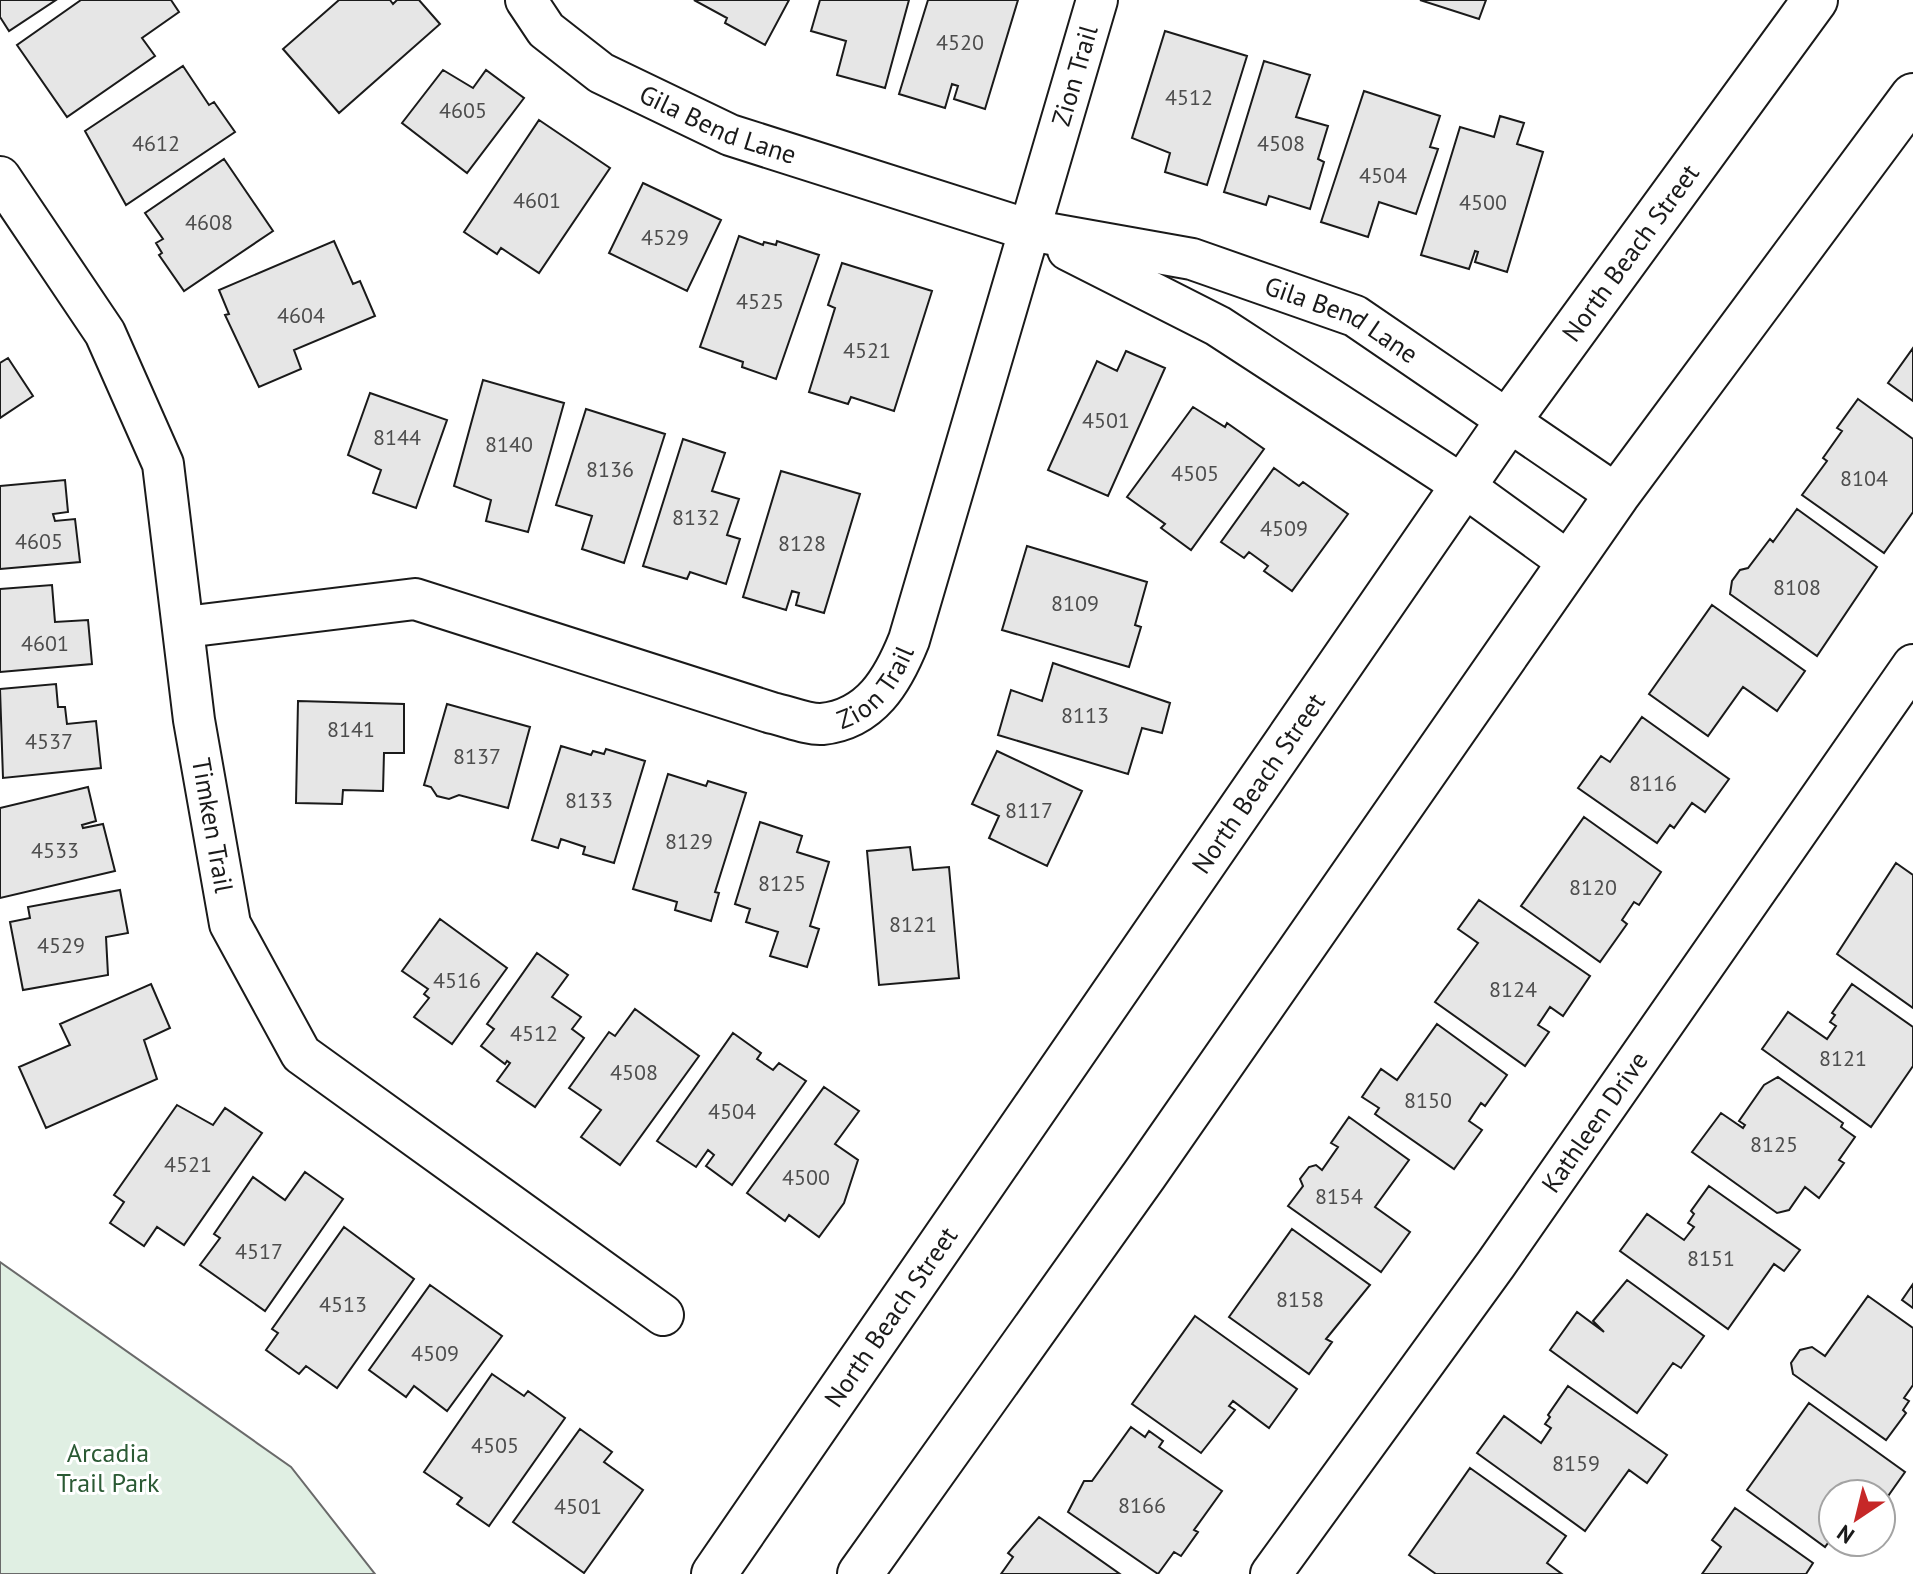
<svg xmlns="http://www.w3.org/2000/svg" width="1913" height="1574" font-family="'PT Sans',sans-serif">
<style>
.green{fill:#e0efe3;stroke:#6a6a6a;stroke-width:2}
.building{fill:#e6e6e6;stroke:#1a1a1a;stroke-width:2}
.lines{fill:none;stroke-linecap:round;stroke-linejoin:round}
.minor-casing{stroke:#1a1a1a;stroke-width:44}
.secondary-casing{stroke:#1a1a1a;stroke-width:48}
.minor{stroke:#fff;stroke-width:40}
.secondary{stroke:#fff;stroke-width:44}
.labels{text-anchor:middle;stroke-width:6;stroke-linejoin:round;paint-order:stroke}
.number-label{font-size:22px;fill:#4d4d4d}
.street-label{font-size:26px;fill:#1a1a1a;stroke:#fff}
.park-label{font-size:26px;fill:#2b5a34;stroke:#fff}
</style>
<rect width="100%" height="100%" fill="#fff"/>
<path class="green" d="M0,1262L291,1467L375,1574H0Z"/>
<path class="building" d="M0,0H56L9,31L0,17Z
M81,0H171L179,12L142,38L155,56L67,117L17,45Z
M339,0H390L393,4L397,0H419L440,24L339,113L283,49Z
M694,0H789L765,45L725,23L727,18Z
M820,0H909L885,88L837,75L846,41L811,31Z
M928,0H1018L985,109L954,99L958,86L952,84L945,108L899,94Z
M1420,0H1486L1479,19Z
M1165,31L1247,56L1207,185L1165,172L1170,153L1132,138Z
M1264,61L1310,75L1296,117L1328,126L1318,159L1324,162L1310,209L1269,196L1266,205L1224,192Z
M183,66L209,105L214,102L235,132L126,205L85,131Z
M443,70L473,88L486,70L524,98L467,173L402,123Z
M1364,91L1440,116L1430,147L1438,149L1416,214L1379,202L1368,237L1321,222Z
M1500,116L1524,123L1517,144L1543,152L1507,272L1475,262L1478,252L1475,251L1469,269L1421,255L1460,127L1494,137Z
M539,120L610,168L539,273L501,248L497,254L464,232Z
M224,159L273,231L184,291L159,255L162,253L156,243L163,239L145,213Z
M643,183L721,220L687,291L609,253Z
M739,236L763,245L764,242L776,245L777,241L819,255L776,379L742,367L743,362L700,347Z
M334,241L353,284L360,281L375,316L294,350L301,369L259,387L225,315L229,314L219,290Z
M842,263L932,291L894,411L851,397L848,404L809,392L835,308L828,305Z
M1913,348V401L1888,383Z
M1126,351L1165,368L1108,496L1048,470L1097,361L1117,371Z
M8,358L33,396L0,418V363Z
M483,380L564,403L528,532L486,521L491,500L454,486Z
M370,393L447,420L416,508L373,493L381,470L348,455Z
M1858,399L1913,439V512L1884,553L1802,495L1827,461L1823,458L1842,431L1837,428Z
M1193,407L1225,427L1227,423L1264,449L1191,550L1161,528L1165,524L1127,497Z
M586,409L665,434L624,563L582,549L592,516L556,505Z
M683,439L725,453L712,491L739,499L727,535L740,539L726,584L690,572L687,579L643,566Z
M1274,468L1299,486L1303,482L1348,514L1292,591L1264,571L1268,566L1249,552L1244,558L1221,542Z
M781,471L860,494L824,613L796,605L799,593L792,591L786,610L743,597Z
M65,480L68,512L53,514L55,521L75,519L80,562L0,569V486Z
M1797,509L1877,567L1817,656L1730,594L1732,581L1740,570L1748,568L1770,539L1773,542Z
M1027,546L1147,582L1135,625L1141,627L1129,667L1002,630Z
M52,585L55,622L88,620L92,664L0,672V589Z
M1712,605L1805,671L1777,711L1743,687L1708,736L1649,694Z
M1053,663L1170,703L1162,733L1142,728L1128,774L998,735L1011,690L1042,701Z
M56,684L58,707H65L67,724L96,721L101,768L3,778L0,689Z
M298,701L404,704V753H384L383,791L343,790L342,804L296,803Z
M447,704L530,727L508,808L459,795L449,799L437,796L431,787L424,785Z
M1642,717L1729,779L1705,812L1692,803L1674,828L1670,825L1657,843L1578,788L1601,756L1610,762Z
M561,746L591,755L593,751L604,754L606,749L645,761L614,863L583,854L585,847L561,839L558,848L532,840Z
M997,751L1082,791L1047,866L989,838L999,816L972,804Z
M668,774L706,786L708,781L746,793L715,892L719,893L711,921L675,910L677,902L633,889Z
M88,787L96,821L82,825L83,828L103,824L115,871L0,898V808Z
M1584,817L1661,872L1639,905L1634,902L1622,920L1627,924L1600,962L1521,906Z
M760,822L802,836L797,852L829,862L810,926L819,929L807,967L770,956L778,932L746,922L750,909L735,904Z
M910,847L913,870L949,867L959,978L879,985L867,851Z
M1896,863L1913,875V1008L1837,954Z
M120,890L128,933L106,937L108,975L23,990L10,922L30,918L28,907Z
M1479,900L1590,976L1563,1016L1550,1007L1538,1025L1549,1032L1525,1066L1435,1002L1478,943L1458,929Z
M440,919L507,968L452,1044L414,1017L429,998L424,994L428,989L402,971Z
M537,953L568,975L552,997L581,1017L572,1029L584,1038L535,1107L497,1081L510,1063L507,1061L505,1064L481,1046L494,1029L487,1024Z
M151,984L170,1028L144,1040L157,1079L46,1128L19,1067L70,1045L60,1024Z
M1852,984L1913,1027V1066L1871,1127L1762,1049L1788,1012L1827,1039L1836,1026L1830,1022L1835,1015L1832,1013Z
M635,1009L699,1056L620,1165L581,1137L601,1110L569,1088L609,1032L615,1036Z
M1437,1024L1507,1075L1485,1106L1481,1103L1469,1121L1482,1130L1454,1169L1375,1114L1379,1108L1362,1097L1381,1069L1397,1080Z
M733,1033L761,1053L757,1059L773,1070L779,1063L806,1081L732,1185L706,1166L714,1155L708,1150L696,1167L657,1141Z
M1778,1077L1843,1123L1841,1127L1855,1137L1839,1160L1844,1163L1819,1198L1805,1187L1789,1210L1777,1213L1692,1152L1721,1113L1743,1128L1745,1125L1739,1121L1764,1085Z
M824,1087L859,1111L835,1144L858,1160L844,1203L819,1237L789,1215L785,1221L747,1193Z
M177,1105L213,1125L225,1108L262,1133L184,1245L157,1227L144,1246L110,1223L124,1202L114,1195Z
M1349,1117L1409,1160L1375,1207L1410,1232L1381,1272L1288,1206L1303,1186L1300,1179L1309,1167L1316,1165L1322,1170L1338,1147L1331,1143Z
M305,1172L343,1199L265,1311L200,1265L220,1238L214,1234L253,1177L285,1200Z
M1709,1186L1800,1250L1784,1271L1774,1264L1728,1329L1620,1251L1647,1214L1684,1240L1694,1227L1688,1223L1694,1214L1691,1211Z
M344,1227L414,1279L337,1388L306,1366L299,1374L266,1350L278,1333L272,1329Z
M1292,1229L1370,1285L1326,1339L1332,1342L1309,1374L1229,1317Z
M1627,1280L1704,1336L1681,1368L1673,1363L1637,1413L1550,1350L1577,1312L1604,1332L1593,1321Z
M1913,1284V1308L1902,1300Z
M430,1285L502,1336L447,1411L414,1386L406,1397L369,1370Z
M1868,1296L1913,1328V1385L1904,1398L1909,1401L1903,1410L1906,1413L1886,1440L1793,1374L1791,1363L1800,1350L1812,1347L1825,1356Z
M1195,1316L1297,1389L1269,1428L1233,1401L1229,1406L1235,1410L1201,1453L1132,1404Z
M492,1374L524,1396L528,1391L565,1418L489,1526L457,1504L462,1498L424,1472Z
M1568,1386L1667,1455L1647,1483L1629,1470L1585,1531L1477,1453L1504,1416L1541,1443L1551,1428L1545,1424L1550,1417L1548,1415Z
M1809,1403L1905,1472L1881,1506V1494H1833V1536L1825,1547L1747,1490Z
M1131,1427L1145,1437L1149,1431L1163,1441L1159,1447L1222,1491L1194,1530L1198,1532L1181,1556L1174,1552L1158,1574L1068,1512L1084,1481H1092Z
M580,1429L612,1452L604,1462L643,1490L584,1573L513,1522Z
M1470,1468L1566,1536L1547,1563L1562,1574H1436L1409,1555Z
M1735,1508L1813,1563L1806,1574H1702L1721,1547L1712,1540Z
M1039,1517L1120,1574H1001L1013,1557L1008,1553Z"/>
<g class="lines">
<defs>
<g id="minor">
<path id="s1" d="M526,0L546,30L601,73L730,135L1029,230L1192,259L1355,316L1617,495"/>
<path id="s2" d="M0,177L105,333L163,464L194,720L230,924L301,1054L663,1315"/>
<path d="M1068,250L1218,326L1465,487L1570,563"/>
<path id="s3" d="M185,627L415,599L772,713C787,716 808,725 822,724C871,719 893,680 909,640L1097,0"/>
<path id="s4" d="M1271,1574L1496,1264L1913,665"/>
</g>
<g id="secondary">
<path id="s5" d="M714,1574L1508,421L1815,0"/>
<path d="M860,1574L1145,1174L1617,495L1913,96"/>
</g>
</defs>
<use href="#minor" class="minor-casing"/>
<use href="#secondary" class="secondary-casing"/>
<use href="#minor" class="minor"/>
<use href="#secondary" class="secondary"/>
</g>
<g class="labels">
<g class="number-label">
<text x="960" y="50">4520</text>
<text x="1189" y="105">4512</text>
<text x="463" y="118">4605</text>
<text x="156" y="151">4612</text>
<text x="1281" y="151">4508</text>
<text x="1383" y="183">4504</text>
<text x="537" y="208">4601</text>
<text x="1483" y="210">4500</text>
<text x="209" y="230">4608</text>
<text x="665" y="245">4529</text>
<text x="760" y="309">4525</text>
<text x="301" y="323">4604</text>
<text x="867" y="358">4521</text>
<text x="1106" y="428">4501</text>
<text x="397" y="445">8144</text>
<text x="509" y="452">8140</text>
<text x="610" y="477">8136</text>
<text x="1195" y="481">4505</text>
<text x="1864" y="486">8104</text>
<text x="696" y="525">8132</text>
<text x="1284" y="536">4509</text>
<text x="39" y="549">4605</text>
<text x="802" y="551">8128</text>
<text x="1797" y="595">8108</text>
<text x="1075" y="611">8109</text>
<text x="45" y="651">4601</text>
<text x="1085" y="723">8113</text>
<text x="351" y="737">8141</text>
<text x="49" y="749">4537</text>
<text x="477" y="764">8137</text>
<text x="1653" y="791">8116</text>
<text x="589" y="808">8133</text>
<text x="1029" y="818">8117</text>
<text x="689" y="849">8129</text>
<text x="55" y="858">4533</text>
<text x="782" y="891">8125</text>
<text x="1593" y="895">8120</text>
<text x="913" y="932">8121</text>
<text x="61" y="953">4529</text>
<text x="457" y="988">4516</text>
<text x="1513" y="997">8124</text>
<text x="534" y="1041">4512</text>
<text x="1843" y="1066">8121</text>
<text x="634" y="1080">4508</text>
<text x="1428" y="1108">8150</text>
<text x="732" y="1119">4504</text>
<text x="1774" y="1152">8125</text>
<text x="188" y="1172">4521</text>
<text x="806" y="1185">4500</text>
<text x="1339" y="1204">8154</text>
<text x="259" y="1259">4517</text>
<text x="1711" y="1266">8151</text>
<text x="1300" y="1307">8158</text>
<text x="343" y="1312">4513</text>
<text x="435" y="1361">4509</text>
<text x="495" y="1453">4505</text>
<text x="1576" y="1471">8159</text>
<text x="1142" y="1513">8166</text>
<text x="578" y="1514">4501</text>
</g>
<g class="street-label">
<text dy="9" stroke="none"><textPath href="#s3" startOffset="1374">Zion Trail</textPath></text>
<text dy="9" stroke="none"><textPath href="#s1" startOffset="234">Gila Bend Lane</textPath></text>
<text dy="9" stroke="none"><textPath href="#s5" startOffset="1608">North Beach Street</textPath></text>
<text dy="9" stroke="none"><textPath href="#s1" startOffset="890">Gila Bend Lane</textPath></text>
<text dy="9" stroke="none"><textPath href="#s3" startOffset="726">Zion Trail</textPath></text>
<text dy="9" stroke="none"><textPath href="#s5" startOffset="960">North Beach Street</textPath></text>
<text dy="9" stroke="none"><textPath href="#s2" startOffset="696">Timken Trail</textPath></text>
<text dy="9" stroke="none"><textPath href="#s4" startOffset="556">Kathleen Drive</textPath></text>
<text dy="9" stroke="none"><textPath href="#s5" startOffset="312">North Beach Street</textPath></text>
</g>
<g class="park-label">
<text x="108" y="1462">Arcadia<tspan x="108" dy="30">Trail Park</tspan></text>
</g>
</g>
<g transform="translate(1857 1518) rotate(215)"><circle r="38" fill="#ffffff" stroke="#a3a3a3" stroke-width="2"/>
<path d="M0-6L14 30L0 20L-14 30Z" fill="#c62828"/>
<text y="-12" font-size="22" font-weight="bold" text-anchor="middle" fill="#1a1a1a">N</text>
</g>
</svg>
